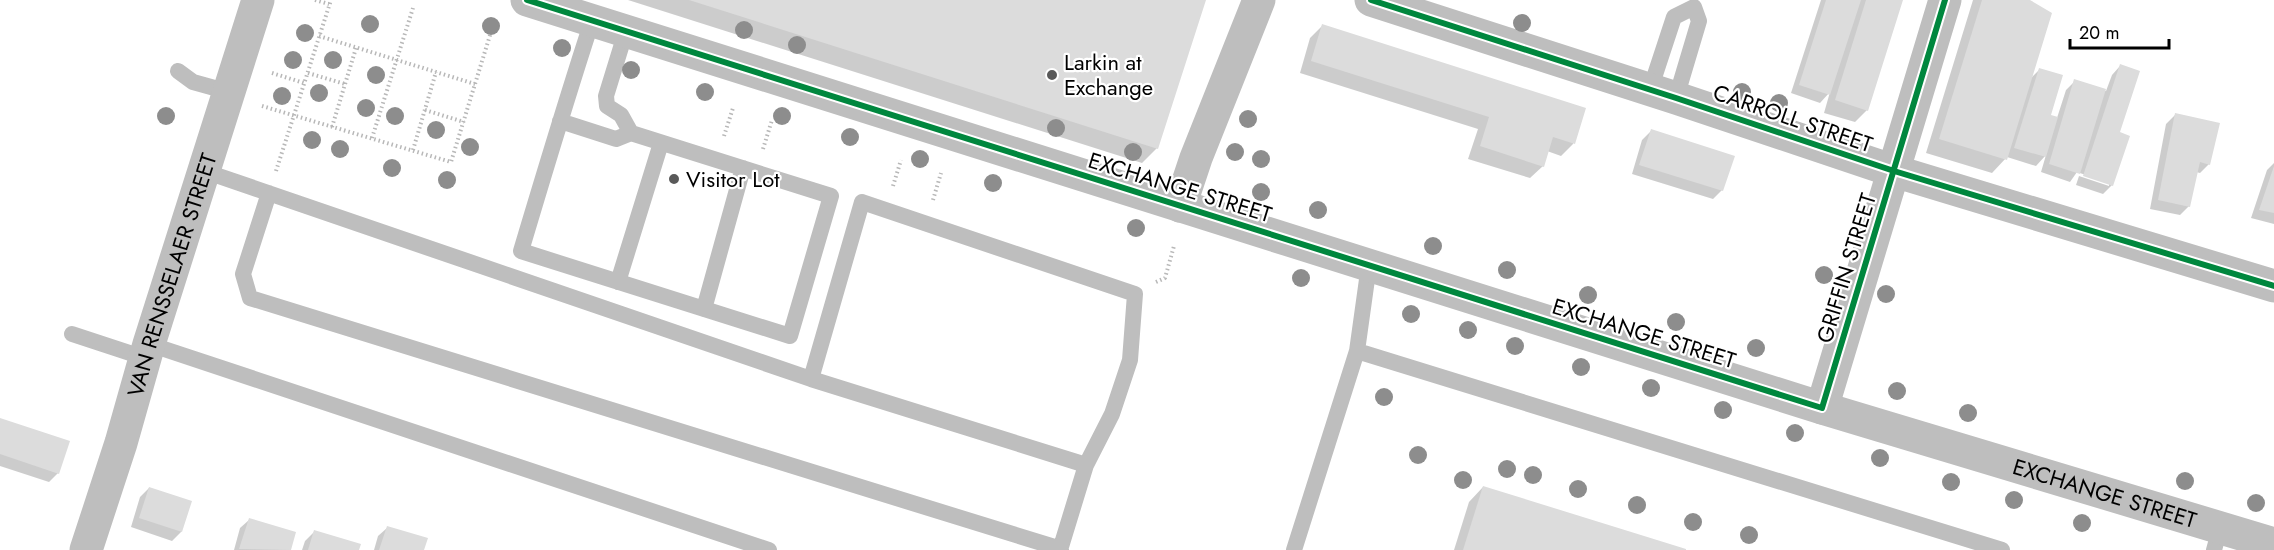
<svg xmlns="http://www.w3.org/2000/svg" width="2274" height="550" font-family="Jost,sans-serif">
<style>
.shadow{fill:#0003}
.building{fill:#dcdcdc}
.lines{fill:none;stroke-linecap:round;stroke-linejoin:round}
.path{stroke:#b8b8b8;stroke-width:4;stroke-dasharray:1.5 3;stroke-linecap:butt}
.service{stroke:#bebebe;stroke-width:16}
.minor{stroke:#bebebe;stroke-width:33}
.tertiary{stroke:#bebebe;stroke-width:33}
.cycleway-casing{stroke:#fff;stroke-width:10}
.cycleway{stroke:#00873e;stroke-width:6}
.tree{fill:#8d8d8d}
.poi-dot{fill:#595959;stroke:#fff;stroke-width:2}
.labels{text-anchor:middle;stroke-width:4.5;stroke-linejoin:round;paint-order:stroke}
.poi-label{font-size:22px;fill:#000;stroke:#fff;text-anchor:start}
.street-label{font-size:22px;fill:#000;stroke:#fff}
</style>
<rect width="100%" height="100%" fill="#fff"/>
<path class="shadow" d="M628,0H1204L1157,148L1142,163Z
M1821,0H1901L1867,110L1855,122L1824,113L1830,92L1820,103L1791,93Z
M1973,0H2027L2031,78L2039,70L2048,116L2057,118L2066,90L2075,81L2106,91L2112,75L2120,66L2118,133L2112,185L2103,194L2076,185L2079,176L2109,186V183L2077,172L2070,182L2041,172L2046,155L2036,166L2007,157L1992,173L1926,153Z
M1322,26L1584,109L1573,144L1561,156L1547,151L1543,166L1530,178L1468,159L1478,129L1300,73L1310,38Z
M2175,115L2209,164L2200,173L2196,172L2189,206L2180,215L2150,209L2166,124Z
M1651,131L1722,190L1713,199L1632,174L1642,140Z
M2274,163V224L2251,218L2267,170Z
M0,420L58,473L49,482L0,466Z
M1483,487L1683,550H1454L1469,502Z
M149,488L190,502L181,532L172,541L131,527L140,497Z
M249,520L295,533L290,550H234L240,528Z
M387,528L423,550H374L378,536Z
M314,532L358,550H302L305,541Z"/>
<path class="building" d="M689,0H1206L1158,149Z
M1826,0H1861L1830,95L1799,85Z
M1866,0H1903L1868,111L1835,100Z
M1982,0H2030L2052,13L2007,160L1939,139Z
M1322,24L1586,108L1575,144L1553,137L1544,167L1480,146L1489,117L1311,61Z
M2120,64L2140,71L2120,132L2130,136L2113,186L2083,176Z
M2039,68L2063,75L2051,115L2058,117L2046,157L2014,148Z
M2074,79L2106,89L2080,174L2049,164Z
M2175,113L2220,123L2210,165L2200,162L2190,207L2158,200Z
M1651,129L1735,156L1723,191L1639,165Z
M2274,166V213L2259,210Z
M0,418L70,441L59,474L0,454Z
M1483,486L1686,549V550H1463Z
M149,487L192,501L182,532L139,518Z
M249,518L296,532L291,550L239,549Z
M387,526L428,538L424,550H379Z
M314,530L361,544L359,550H308Z"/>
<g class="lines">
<path class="path" d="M315,0L329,4
M319,36L475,84
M272,73L304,83
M308,73L345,84
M262,106L451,162L491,32
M425,110L464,122
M332,127L356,48
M724,136L733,108
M372,138L413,8
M763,149L772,120
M413,150L436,72
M276,171L331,0
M893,186L901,160
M933,200L941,173
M1156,282L1165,278L1174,246"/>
<path class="service" d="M626,31L606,96L607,106L621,115L631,133
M178,71L193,82L229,92
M1650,90L1674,17L1694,7L1699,21L1676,98
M560,121L616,139L631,133L831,196L790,336L521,251C544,174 567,97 592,21
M204,171L811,379L1086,465L1060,550
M269,193L243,274L250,298L1061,549
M1369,265L1357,351L2002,550
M618,282L661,143
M704,309L743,168
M72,334L145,358
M149,344L769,550
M811,379L862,202L1135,294L1130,360L1112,414L1086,465
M1294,550L1357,351
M2214,550L2220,528"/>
<path class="minor" d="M1371,0L1676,98L1894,171L2274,286
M1180,206L1196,158L1259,0
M1822,408L1945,0"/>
<g class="tertiary">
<path id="s1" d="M527,0L1822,408L2274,544"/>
<path id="s2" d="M86,550L121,443L149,344L258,0"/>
</g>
<defs>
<path id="cycleway" d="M527,0L1822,408L1945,0
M1371,0L1676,98L1894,171L2274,286"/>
</defs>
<use href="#cycleway" class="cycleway-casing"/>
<use href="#cycleway" class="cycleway"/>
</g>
<g class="tree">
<circle cx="1522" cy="23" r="9"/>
<circle cx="370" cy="24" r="9"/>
<circle cx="491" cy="26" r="9"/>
<circle cx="744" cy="30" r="9"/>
<circle cx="305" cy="33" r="9"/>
<circle cx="797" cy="45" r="9"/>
<circle cx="562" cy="48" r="9"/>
<circle cx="293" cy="60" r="9"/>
<circle cx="333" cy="60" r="9"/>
<circle cx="631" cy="70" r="9"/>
<circle cx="376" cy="75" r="9"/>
<circle cx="705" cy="92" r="9"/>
<circle cx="1742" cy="92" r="9"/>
<circle cx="319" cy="93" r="9"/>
<circle cx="282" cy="96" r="9"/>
<circle cx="1779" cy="103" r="9"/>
<circle cx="366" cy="108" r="9"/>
<circle cx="166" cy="116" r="9"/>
<circle cx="395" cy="116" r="9"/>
<circle cx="782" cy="116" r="9"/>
<circle cx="1248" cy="119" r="9"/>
<circle cx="1056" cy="128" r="9"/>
<circle cx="436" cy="130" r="9"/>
<circle cx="850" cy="137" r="9"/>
<circle cx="312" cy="140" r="9"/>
<circle cx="470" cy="147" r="9"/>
<circle cx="340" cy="149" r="9"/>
<circle cx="1133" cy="152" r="9"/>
<circle cx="1235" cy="152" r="9"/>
<circle cx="920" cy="159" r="9"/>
<circle cx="1261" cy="159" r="9"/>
<circle cx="392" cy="168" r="9"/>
<circle cx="447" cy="180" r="9"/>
<circle cx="993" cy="183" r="9"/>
<circle cx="1261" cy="192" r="9"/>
<circle cx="1318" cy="210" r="9"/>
<circle cx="1136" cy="228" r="9"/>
<circle cx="1433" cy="246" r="9"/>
<circle cx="1507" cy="270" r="9"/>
<circle cx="1824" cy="275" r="9"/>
<circle cx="1301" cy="278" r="9"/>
<circle cx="1886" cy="294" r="9"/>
<circle cx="1588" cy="295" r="9"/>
<circle cx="1411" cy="314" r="9"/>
<circle cx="1676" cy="322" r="9"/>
<circle cx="1468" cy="330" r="9"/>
<circle cx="1515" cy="346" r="9"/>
<circle cx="1756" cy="348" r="9"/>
<circle cx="1581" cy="367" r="9"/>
<circle cx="1651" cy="388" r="9"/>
<circle cx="1897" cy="391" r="9"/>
<circle cx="1384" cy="397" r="9"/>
<circle cx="1723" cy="410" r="9"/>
<circle cx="1968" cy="413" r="9"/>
<circle cx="1795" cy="433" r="9"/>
<circle cx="1418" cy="455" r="9"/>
<circle cx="1880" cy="458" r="9"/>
<circle cx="1507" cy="469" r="9"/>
<circle cx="1533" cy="475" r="9"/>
<circle cx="1463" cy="480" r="9"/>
<circle cx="2185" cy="481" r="9"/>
<circle cx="1951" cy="482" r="9"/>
<circle cx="1578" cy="489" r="9"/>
<circle cx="2014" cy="500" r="9"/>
<circle cx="2256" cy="503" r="9"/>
<circle cx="1637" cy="505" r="9"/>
<circle cx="1693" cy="522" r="9"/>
<circle cx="2082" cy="523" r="9"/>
<circle cx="1749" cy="535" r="9"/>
</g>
<g class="poi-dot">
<circle cx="1052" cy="75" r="6"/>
<circle cx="674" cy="179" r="6"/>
</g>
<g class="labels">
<g class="poi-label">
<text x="1064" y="70">Larkin at<tspan x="1064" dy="25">Exchange</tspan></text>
<text x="686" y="187">Visitor Lot</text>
</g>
<g class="street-label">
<text transform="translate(1793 118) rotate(19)" y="8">CARROLL STREET</text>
<text transform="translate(1180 187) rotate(17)" y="8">EXCHANGE STREET</text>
<text transform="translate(1846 268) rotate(-73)" y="8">GRIFFIN STREET</text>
<text dy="8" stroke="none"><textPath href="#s2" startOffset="288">VAN RENSSELAER STREET</textPath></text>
<text transform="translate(1644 333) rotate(17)" y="8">EXCHANGE STREET</text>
<text dy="8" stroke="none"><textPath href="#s1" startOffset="1653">EXCHANGE STREET</textPath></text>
</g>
</g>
<path d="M2070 39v9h99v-9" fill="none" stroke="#000000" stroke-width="3"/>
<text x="2079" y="39" font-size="18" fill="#000000" stroke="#ffffff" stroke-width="4.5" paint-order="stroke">20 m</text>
</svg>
